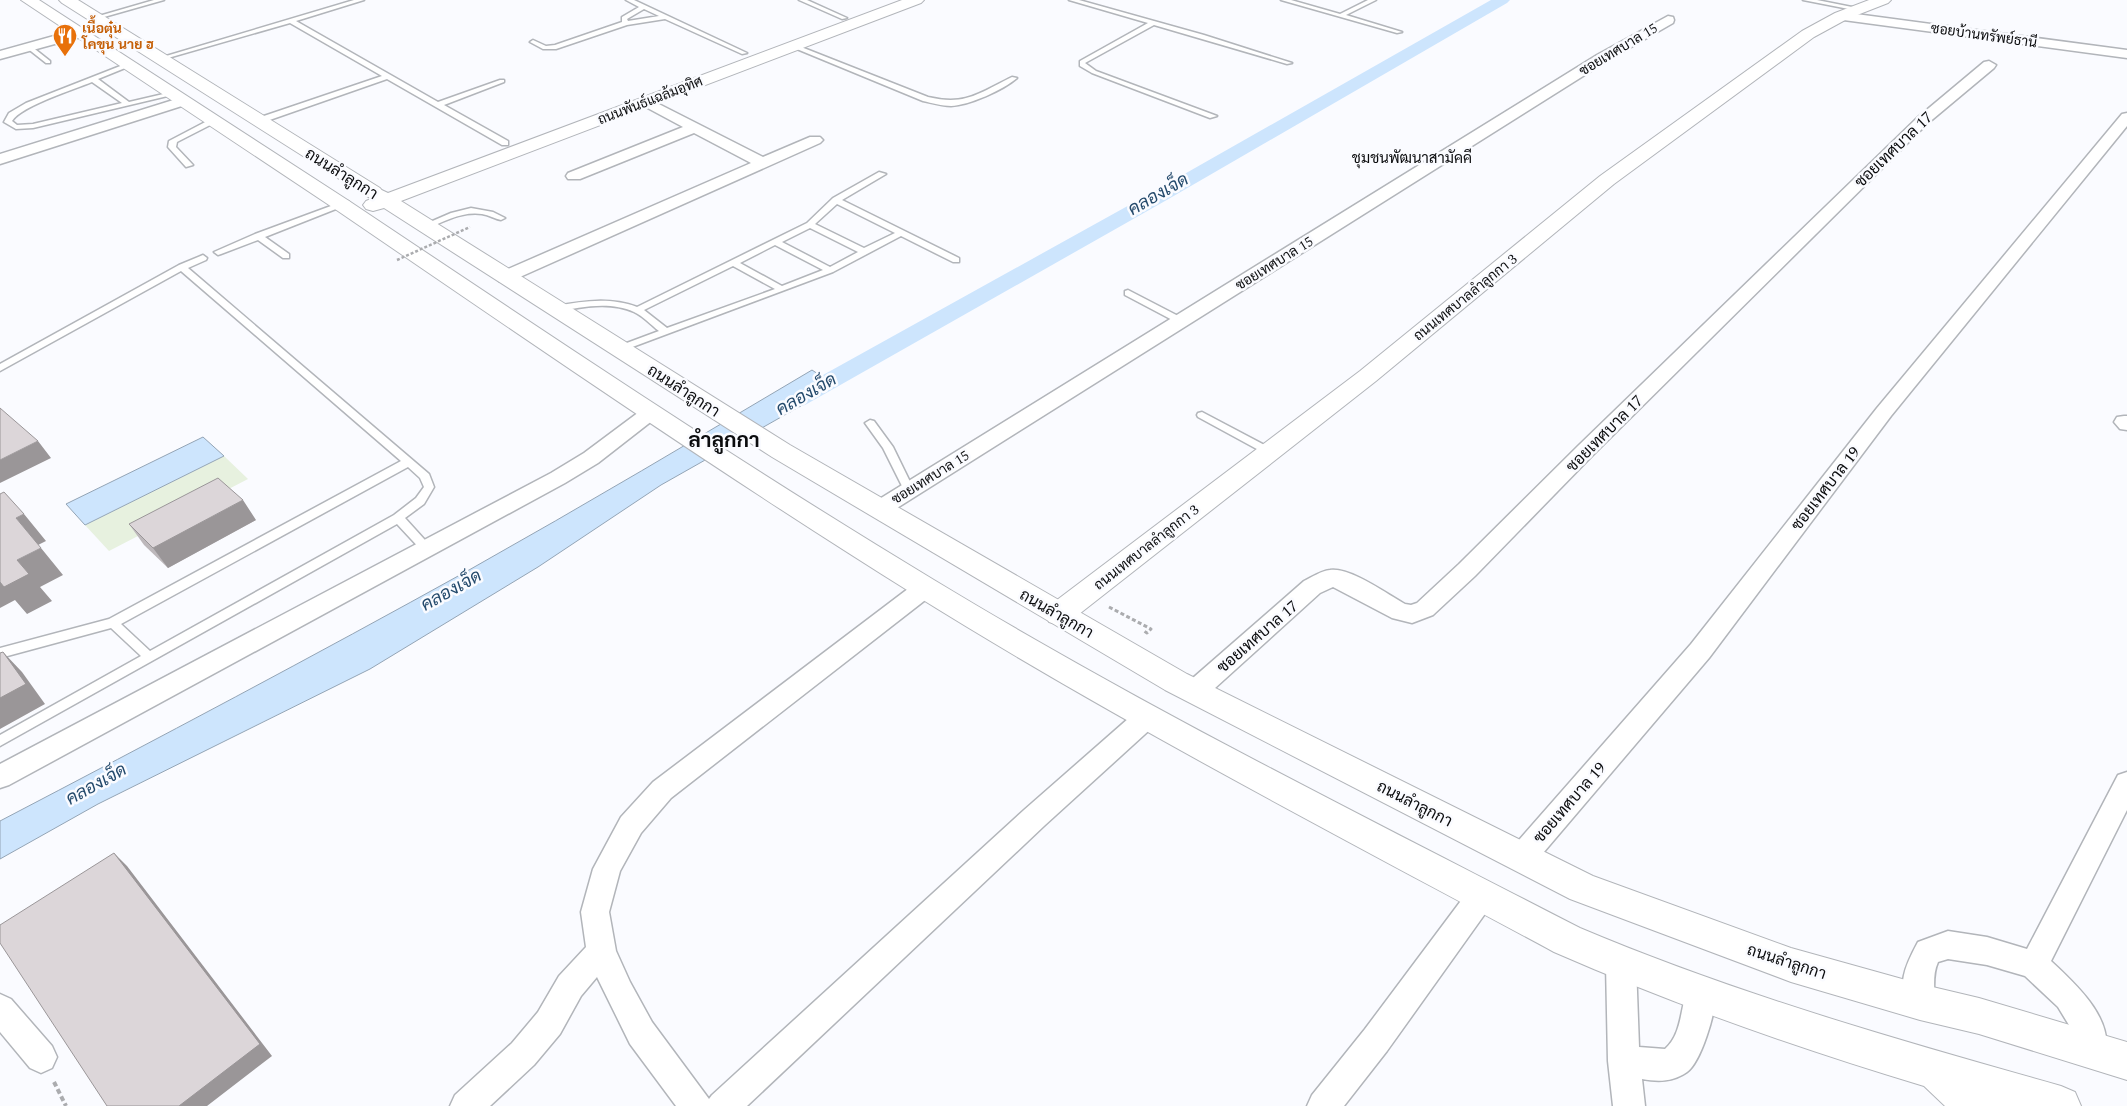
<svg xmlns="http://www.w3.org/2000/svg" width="2127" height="1106" font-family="Spectral,Sarabun,serif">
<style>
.green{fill:#e7f1df}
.water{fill:#cde5fd;stroke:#93a4b5}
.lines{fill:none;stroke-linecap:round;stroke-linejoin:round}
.canal{fill:#cde5fd;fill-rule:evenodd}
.service-casing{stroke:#b2b5ba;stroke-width:3}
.minor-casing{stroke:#b2b5ba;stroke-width:3}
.tertiary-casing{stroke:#b2b5ba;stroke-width:2}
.secondary-casing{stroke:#b2b5ba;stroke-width:2}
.primary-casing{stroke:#b2b5ba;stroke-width:2}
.path-far1{stroke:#abacaf;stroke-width:3;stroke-dasharray:4 2.5;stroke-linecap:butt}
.path{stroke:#abacaf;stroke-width:4;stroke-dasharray:5 3;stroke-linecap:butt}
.service{fill:#fff;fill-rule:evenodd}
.minor{fill:#fff;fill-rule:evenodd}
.tertiary{fill:#fff;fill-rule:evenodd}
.secondary{fill:#fff;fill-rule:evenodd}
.primary{fill:#fff;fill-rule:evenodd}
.path-bridge{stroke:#abacaf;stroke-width:2.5;stroke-dasharray:3 2;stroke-linecap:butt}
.wall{fill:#bdb8bb}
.shaded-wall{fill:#9a9698}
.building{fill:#dcd6d9;stroke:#9a9698}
.labels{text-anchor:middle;stroke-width:5;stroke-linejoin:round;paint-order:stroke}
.far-food-label{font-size:14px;font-weight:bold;fill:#c56008;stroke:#fafbff;text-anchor:start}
.far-street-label{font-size:14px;fill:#0b0c0e;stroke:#fafbff}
.far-neighbourhood-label{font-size:15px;fill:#0b0c0e;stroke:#fafbff}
.street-label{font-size:16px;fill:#0b0c0e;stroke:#fafbff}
.water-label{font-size:18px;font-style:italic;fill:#244a6c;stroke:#fafbff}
.district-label{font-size:21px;font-weight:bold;fill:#0b0c0e;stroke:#fafbff}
</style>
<rect width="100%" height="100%" fill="#fafbff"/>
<path class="green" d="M224,456L248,479L109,551L85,525Z"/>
<path class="water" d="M812,370L836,386L661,485L538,567L370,669L98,804L0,859V821C157,739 314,656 469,570C585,505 699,437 812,370Z
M203,437L224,456L85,525L66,504Z"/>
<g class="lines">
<path class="canal" d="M1491,0H1510L1507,3L1165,201L805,405L796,407L787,405L784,400L787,395L1151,193Z"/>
<defs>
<path id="service" d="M154,0H164L97,19L92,18Z
M354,0H364L296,21L438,102L500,80H504V82L444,105L508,141V145H502L387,79L261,123H255V119L382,76L290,23L161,60L156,59Z
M626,0H634L747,53L742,54L665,19L627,25L556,49H543L530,42L533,40L546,46L555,45L622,22V17L639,7ZM644,9L659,16L628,21L627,19Z
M799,0H807L847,18L842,19Z
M1069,0H1079L1204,35L1292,63L1287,64L1154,25L1085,63L1096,71L1217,116L1210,118L1092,73L1080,66V61L1148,23Z
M1281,0H1291L1340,14L1368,0H1376L1346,15L1402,32L1397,33Z
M1803,0H1817L1862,9L1859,11Z
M792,45H796L928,97C966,106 979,93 1012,77L1017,78C1003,90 970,105 951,106C942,106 932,103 923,101L792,47Z
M27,46H31L50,61V63H46L27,48Z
M128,63L130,64V66L98,79L129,102L172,92L176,94L33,128L16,129L4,122L9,113L26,103ZM92,82L122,103L33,124L17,125L12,121C21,106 75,89 92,82Z
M211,119L218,121L177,142L176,147L193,165L186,167L168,147L169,141Z
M879,172L886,174L842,200L959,258V262H953L901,236L833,272L619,352L614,349L616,347L659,331C651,325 643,316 634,312C610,301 581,307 556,312L551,309L556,306C584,301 610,297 637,307L807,223L833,198ZM837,204L895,233L864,248L815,224ZM810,228L858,252L830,267L782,242ZM775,245L823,270L782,286L740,263ZM733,266L775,289L667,328L644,310Z
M339,203L346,205L265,237L289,254V258H283L258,240L221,254L218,255L214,252L255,234Z
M471,208L493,212L505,218L501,220C495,219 489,215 482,214C463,211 445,221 428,228H425L421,226L451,213Z
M203,255L207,258L206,260L188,268L429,474L434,487L424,504L405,518L434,550L428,554L424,553L397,524L0,746V735L141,656L111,628L0,658V648L109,619L401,461L181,271L0,371V364L179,265ZM408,467L420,478L424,487L416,498L394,515L150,651L121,624Z
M1128,290L1184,319L1186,321L1181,324L1178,323L1125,295V291Z
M1202,412L1274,450L1275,452L1274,454H1266L1198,417L1197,415L1198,413Z
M870,420L874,421L893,447L914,490L913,493L909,494L904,490L883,448L865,423Z"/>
<path id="minor" d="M1841,12L2127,50V58L1836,19L1835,16Z
M1668,16L1673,17L1674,20L1673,23L1607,61L889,513L881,515L873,513L870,508L873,503L1597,55Z
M79,29L84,30L86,33L84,36L0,59V51Z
M1989,61L1996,65L1994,68L1927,124L1593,455L1475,576L1433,615L1412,623L1392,618L1333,587L1320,593L1204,698L1195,701L1186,698L1183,691L1186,684L1304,581C1312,577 1321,571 1330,570C1350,567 1387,594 1405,604L1411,605L1417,603L1459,564L1579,445L1917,118L1984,62Z
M183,97L188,98L190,101L188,104L0,164V154Z
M647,98L763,157L810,137H820L823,140L820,143L511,281L505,282L499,281L496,277L499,273L751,163L694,133L580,179H568L566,176L568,173L683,127L642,105L640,102L642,99Z
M2127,113V126L1891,416L1709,658L1532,866L1522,869L1512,866L1508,857L1512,848L1691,644L1877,408L2122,114Z
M650,407L657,409L660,413L657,417L598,463L565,483L9,785L0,788V764L551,473L584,453L643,409Z
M2124,416H2127V430L2120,429L2114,422L2117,417Z
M925,580L933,582L937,588L933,594L671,798L641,833L620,871L609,912L616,951L630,982L652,1022L709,1099L712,1095L1024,810L1137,711L1146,708L1155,711L1159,718L1155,725L1044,826L747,1106H676L630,1044L597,977L581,996L560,1034L534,1065L490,1106H450L455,1095L512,1043L538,1012L559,976L586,947L581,912L593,869L621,817L653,782L917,582Z
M2127,772V810L2051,961C2077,985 2119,1023 2103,1062L2092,1067L2081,1062L2076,1051L2072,1030L2058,1007L2025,976L1987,965L1948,959L1938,962C1930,979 1938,995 1931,1012L1920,1017L1909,1012C1897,984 1904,968 1918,942L1948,931L1987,937L2027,949L2118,775Z
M1482,882L1492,886L1496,895L1492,904L1387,1051L1344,1106H1307L1312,1095L1365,1029L1472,886Z
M1621,950L1632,954L1636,964L1639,1047L1665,1049C1683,1033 1680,1006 1689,985L1700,980L1711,985C1712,988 1715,992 1715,996C1716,1012 1701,1062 1687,1072C1673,1082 1658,1082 1642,1079L1645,1106H1613L1608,1061L1606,964L1610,954Z
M0,994L11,999L52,1046L57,1057L52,1068L41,1073L30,1068L0,1032Z"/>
<path id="tertiary" d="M1869,0H1891L1888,3L1847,19L1814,37L1614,184L1376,381L1069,622L1059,625L1049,622L1045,614L1049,606L1360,371L1600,176L1802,31L1835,13Z"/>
<path id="secondary" d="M21,0H39L349,201L352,205L349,209L342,211L335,209Z
M59,0H78L380,188L383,192L380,196L373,198L366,196L62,3Z"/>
<path id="primary" d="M902,0H924L921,3L401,201L790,445L1187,674L1593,876L1791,948L1920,984L1979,998L2127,1042V1080L1979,1034L1920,1020L1791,982L1570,899L1165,690L772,457L384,208L373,211L366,209L363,205L366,201L371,199L363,192L366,188L373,186L388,193Z
M342,199L349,201C542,330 735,460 934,580C1143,707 1363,816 1580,928C1736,994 1898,1040 2061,1086L2075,1092L2081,1106H1945L1924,1086C1798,1048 1675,1005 1554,952C1339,836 1122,724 915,595C718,472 527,340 335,209L332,205L335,201Z"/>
</defs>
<use href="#service" class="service-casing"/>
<use href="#minor" class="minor-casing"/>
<use href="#tertiary" class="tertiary-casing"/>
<use href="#secondary" class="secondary-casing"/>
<use href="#primary" class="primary-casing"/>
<path class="path-far1" d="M1109,607L1151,629L1147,633L1144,631"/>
<path class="path" d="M54,1082L66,1106"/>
<use href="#service" class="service"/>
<use href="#minor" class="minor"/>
<use href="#tertiary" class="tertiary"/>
<use href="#secondary" class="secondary"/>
<use href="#primary" class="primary"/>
<path class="path-bridge" d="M397,260L470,227"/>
</g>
<path class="wall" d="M256,520L168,568L144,545L129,524Z"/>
<path class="shaded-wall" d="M38,441L51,458L0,483V460Z
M243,500L256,520L168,568L153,548Z
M24,514L46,541L38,545L16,518Z
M41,548L63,575L40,587L52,601L27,614L15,600L0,608V581L17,560Z
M3,652L22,672L45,704L0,729V698Z
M114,853L127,866L272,1056L207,1106H179Z"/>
<path class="building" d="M0,408L38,441L0,460Z
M218,478L243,500L153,548L129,524Z
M4,492L24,514L16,518L41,548L17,560L29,574L4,587L0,582V494Z
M3,652L26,684L0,698V653Z
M114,853L260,1044L179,1106H107L0,943V925Z"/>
<defs>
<symbol id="restaurant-pin" viewBox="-11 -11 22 30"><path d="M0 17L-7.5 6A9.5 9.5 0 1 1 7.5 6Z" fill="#e8710a" stroke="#fafbff"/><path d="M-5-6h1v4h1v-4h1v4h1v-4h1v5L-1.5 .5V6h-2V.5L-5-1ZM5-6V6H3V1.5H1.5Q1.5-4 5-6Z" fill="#fff"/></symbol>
</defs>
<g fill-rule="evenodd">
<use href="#restaurant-pin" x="51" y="22" width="28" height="38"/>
</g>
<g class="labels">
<g class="far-food-label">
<text x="82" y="33">เนื้อตุ๋น<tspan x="82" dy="16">โคขุน นาย ฮ</tspan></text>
</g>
<g class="far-street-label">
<text transform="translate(1984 35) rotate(8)" y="5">ซอยบ้านทรัพย์ธานี</text>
<text transform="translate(1618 49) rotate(-31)" y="5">ซอยเทศบาล 15</text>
<text transform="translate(650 100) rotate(-21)" y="5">ถนนพันธ์แฉล้มอุทิศ</text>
<text transform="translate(1274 263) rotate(-32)" y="5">ซอยเทศบาล 15</text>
<text transform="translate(1465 297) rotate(-39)" y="5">ถนนเทศบาลลำลูกกา 3</text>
<text transform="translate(930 477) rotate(-32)" y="5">ซอยเทศบาล 15</text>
<text transform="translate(1146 547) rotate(-38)" y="5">ถนนเทศบาลลำลูกกา 3</text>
</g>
<g class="far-neighbourhood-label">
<text x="1412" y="163">ชุมชนพัฒนาสามัคคี</text>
</g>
<g class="street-label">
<text transform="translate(1893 149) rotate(-44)" y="6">ซอยเทศบาล 17</text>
<text transform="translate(342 173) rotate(32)" y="6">ถนนลำลูกกา</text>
<text transform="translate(684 390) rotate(33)" y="6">ถนนลำลูกกา</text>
<text transform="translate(1604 433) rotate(-45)" y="6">ซอยเทศบาล 17</text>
<text transform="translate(1825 488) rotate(-52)" y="6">ซอยเทศบาล 19</text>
<text transform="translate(1057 613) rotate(30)" y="6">ถนนลำลูกกา</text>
<text transform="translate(1257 636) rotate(-41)" y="6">ซอยเทศบาล 17</text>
<text transform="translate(1569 802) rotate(-49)" y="6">ซอยเทศบาล 19</text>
<text transform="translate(1415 803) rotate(27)" y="6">ถนนลำลูกกา</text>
<text transform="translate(1787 961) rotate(18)" y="6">ถนนลำลูกกา</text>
</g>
<g class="water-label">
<text transform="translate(1158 194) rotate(-30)" y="6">คลองเจ็ด</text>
<text transform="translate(806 394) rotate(-30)" y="6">คลองเจ็ด</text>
<text transform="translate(451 590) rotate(-29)" y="6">คลองเจ็ด</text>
<text transform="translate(96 784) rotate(-29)" y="6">คลองเจ็ด</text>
</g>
<g class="district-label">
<text x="724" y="447">ลำลูกกา</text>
</g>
</g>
</svg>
